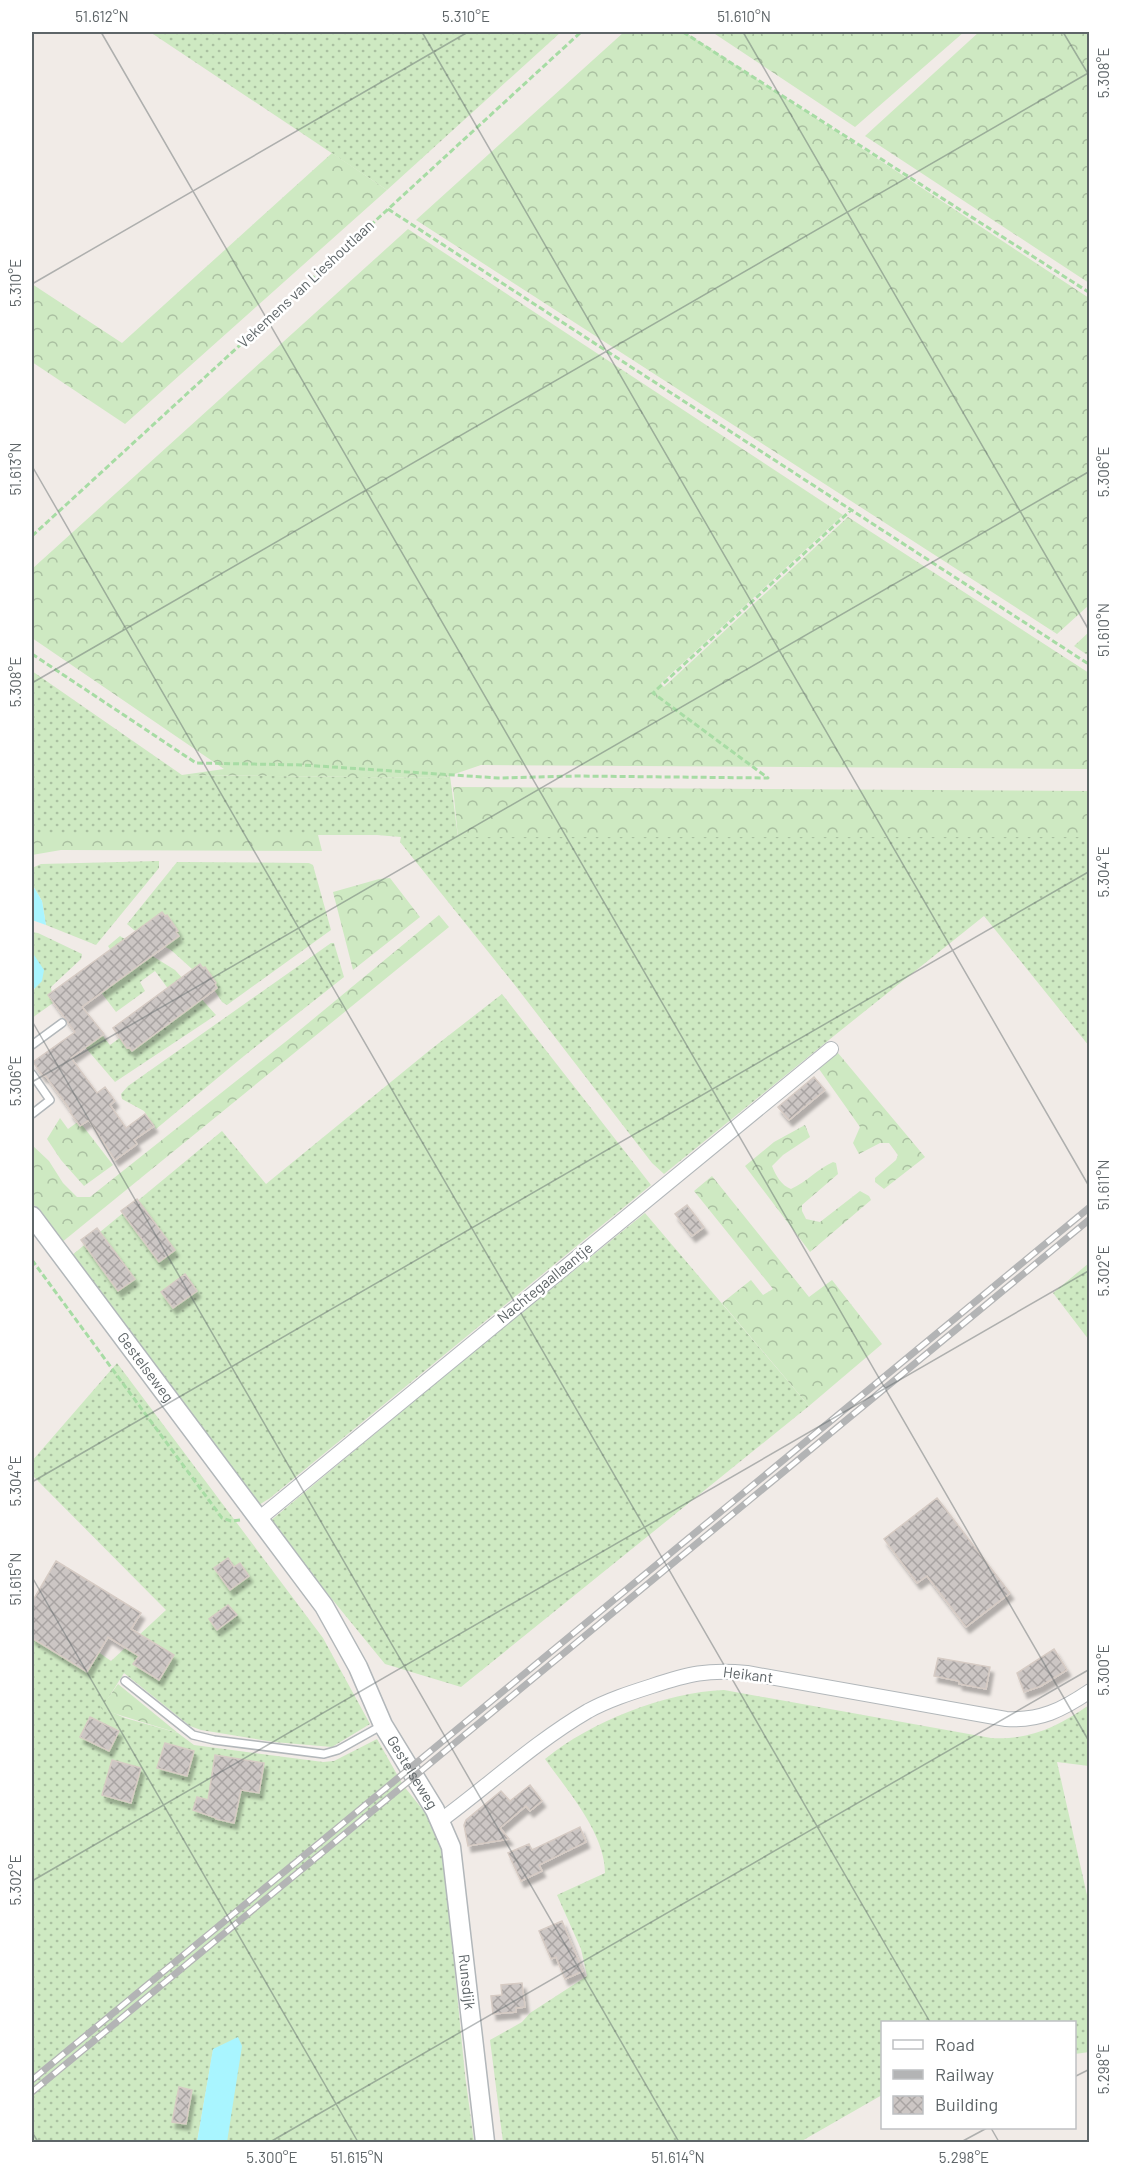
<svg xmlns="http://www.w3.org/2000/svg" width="1121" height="2174" font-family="Barlow,sans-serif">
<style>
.grass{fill:url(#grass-dots)}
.forest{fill:url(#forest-crowns)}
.water{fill:#a9f5ff}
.building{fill:url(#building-cross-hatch);stroke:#d6cbc4;stroke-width:1.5;filter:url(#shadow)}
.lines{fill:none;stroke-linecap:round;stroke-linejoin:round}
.service-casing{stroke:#b2b7ba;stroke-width:10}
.minor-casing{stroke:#b2b7ba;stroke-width:16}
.tertiary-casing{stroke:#b2b7ba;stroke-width:21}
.path{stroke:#a7dca4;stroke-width:3;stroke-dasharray:6 3;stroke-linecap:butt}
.service{stroke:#fff;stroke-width:7}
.minor{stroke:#fff;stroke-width:14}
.tertiary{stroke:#fff;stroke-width:18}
.rail-casing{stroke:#b3b4b5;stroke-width:7}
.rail{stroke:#fff;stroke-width:4.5;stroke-dasharray:14;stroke-linecap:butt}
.ticks{fill:none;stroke:#5e6568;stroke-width:1.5;stroke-opacity:0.45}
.labels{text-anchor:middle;stroke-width:5;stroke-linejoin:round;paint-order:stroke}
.street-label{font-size:15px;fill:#5e6568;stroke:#fff}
.neatline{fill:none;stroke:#5e6568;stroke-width:2}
.ticks-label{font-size:15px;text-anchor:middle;fill:#5e6568}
</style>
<defs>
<pattern id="grass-dots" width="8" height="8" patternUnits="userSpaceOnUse" patternTransform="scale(1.5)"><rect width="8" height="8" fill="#cee9c2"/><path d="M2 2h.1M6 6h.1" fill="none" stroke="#aac0a1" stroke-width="1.8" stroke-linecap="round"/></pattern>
<pattern id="forest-crowns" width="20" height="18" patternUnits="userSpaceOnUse" patternTransform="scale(1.5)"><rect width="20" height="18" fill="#cee9c2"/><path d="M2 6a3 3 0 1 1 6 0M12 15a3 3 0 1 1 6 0" fill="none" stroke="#aac0a1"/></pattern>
<pattern id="building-cross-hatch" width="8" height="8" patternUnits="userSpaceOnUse" patternTransform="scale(1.5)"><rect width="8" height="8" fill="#ccc6c4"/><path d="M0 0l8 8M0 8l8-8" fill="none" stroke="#a9a4a3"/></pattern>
<filter id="shadow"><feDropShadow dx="3.5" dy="6" stdDeviation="1.5" flood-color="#0004"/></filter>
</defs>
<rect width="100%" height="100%" fill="#f1ebe7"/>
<path class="grass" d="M150,32H561L387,190Z
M32,671L182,775L443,778L450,776L458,837H1089V1046L984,916L840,1031L664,1174L652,1163L514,984L400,842L401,837L377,835H32Z
M159,861V868L96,945L46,925L42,901L32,884V868L41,864Z
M177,862L309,863L313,865L331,930L227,1005L222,1002L213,988L171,950L134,930L127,924Z
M32,932L38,933L82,954L81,959L51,987L53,1003L32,1018V991L35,989Z
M120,936L175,970L216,1015L115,1082L85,1047L102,1035L110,1045L175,998L155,971L140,982L145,991L116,1012L94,983L123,971L108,946Z
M331,943H334L344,977L244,1056L156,1129L144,1111L122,1099L121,1094L128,1086Z
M502,994L651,1185L270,1498L254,1508L71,1256L222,1131L266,1184L430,1050Z
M645,1213L809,1406L461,1687L385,1664L269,1522L462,1361Z
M1089,1263V1340L1053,1293Z
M117,1363L323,1638L370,1724L332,1747L274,1742L201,1730L190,1726L124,1673L102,1708L125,1718L178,1733L194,1745L323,1762L334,1761L377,1739L403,1785L431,1820L442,1840L465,2075L474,2142H227L213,2050L197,2142H32V1605L111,1661L166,1610L32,1475V1461Z
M724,1690L991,1738C1031,1740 1057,1727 1089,1705V1766L1057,1762L1089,1904V2052L1075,2054L1074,2022H882V2095L800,2142H503L490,2040L522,2022L530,2013L587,1976L581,1949L557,1895L605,1873C605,1833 567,1790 545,1759C590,1722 665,1692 724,1690Z"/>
<path class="forest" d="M624,32H685L1089,298V605L1057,634L416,220Z
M712,32H964L855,127Z
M979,32H1089V283L865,136Z
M332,153L387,190L125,424L32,362V284L122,343Z
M408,229L843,515L661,683L664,687L848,517L1089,673V769L481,765L443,778L182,775L224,769L32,638V569Z
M1089,632V656L1074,646Z
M453,787L1089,791V837H458Z
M32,835H318L322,851L61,850L32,855Z
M390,878L420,917L353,970L333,892L379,879Z
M439,915L449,927L61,1243L32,1202V1145L49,1161L63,1183L77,1197H90L289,1039Z
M838,1053L925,1157L884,1189L875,1182V1178L896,1160L898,1155L889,1143H880L859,1154L853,1143L860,1127L819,1069Z
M60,1118L68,1129L79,1121L113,1165L84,1186L61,1160L47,1139Z
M805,1125L810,1137L783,1155L772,1166C776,1176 781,1185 791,1189C807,1182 817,1169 833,1162L836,1163L838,1174L802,1205V1211L806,1219L820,1222L860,1191L869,1196L871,1200L810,1252L745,1166L774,1142Z
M712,1176L809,1297L832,1280L882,1344L809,1406L722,1303L751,1280L763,1295L773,1289L694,1191Z
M118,1684L178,1733L103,1710L101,1708Z"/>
<path class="water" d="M32,884L42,901L46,925L32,920Z
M32,952L44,970L42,981L32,991Z
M238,2037L242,2046L227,2142H197L213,2049Z"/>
<path class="building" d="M162,912L165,916L167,915L178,931L176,932L179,936L82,1007L104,1034L71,1058L97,1093L105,1087L115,1101L110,1105L126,1128L145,1114L154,1126L134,1140L137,1144L115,1160L89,1120L80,1126L70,1112L71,1111L45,1075L43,1076L33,1062L75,1032L48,995Z
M200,964L203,968L205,967L216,983L215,984L217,988L132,1051L129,1047L127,1048L113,1028Z
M814,1077L825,1090L789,1120L778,1107Z
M137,1199L175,1250L159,1262L121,1211Z
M687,1205L704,1227L692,1236L675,1214Z
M97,1228L135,1279L118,1291L81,1240Z
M185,1274L197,1291L173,1308L161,1292Z
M937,1498L1010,1593L966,1627L927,1576L917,1583L884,1539Z
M228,1558L234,1567L240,1563L249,1576L230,1590L214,1568Z
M56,1561L141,1613L131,1629L174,1655L159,1680L133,1664L139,1656L108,1637L87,1672L32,1638V1602Z
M228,1605L237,1615L217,1630L209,1619Z
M1054,1649L1067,1670L1041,1686L1024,1692L1017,1673Z
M938,1658L990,1667L986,1689L959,1684V1681L934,1676Z
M90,1717L119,1731L109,1751L80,1737Z
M165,1743L194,1751L187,1776L157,1768Z
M215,1755L264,1763L259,1793L241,1790L234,1823L216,1819V1818L193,1810L197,1797L208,1800Z
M112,1760L141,1768L131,1803L102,1795Z
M530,1785L542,1801L530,1811L526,1806L500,1828L509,1839L468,1846L464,1825L466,1820L501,1791L510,1801Z
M580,1827L586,1842L539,1865L542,1871L521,1881L508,1853L529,1844L532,1850Z
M562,1921L583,1971L565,1979L556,1957L551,1959L539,1931Z
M522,1983L525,2007L516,2008V2012L493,2014L491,1996L502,1995L501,1985Z
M179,2087L192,2090L186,2124L172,2122Z"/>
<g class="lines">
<defs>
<path id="service" d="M32,1045L62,1023
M32,1074L50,1100L32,1114
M125,1681L193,1735L214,1740L324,1754L338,1750L381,1726"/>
<path id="minor" d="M260,1518L831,1049
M440,1821C489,1785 535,1742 588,1711C608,1700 630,1693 652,1686C688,1674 708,1669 747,1673L1006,1719C1040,1721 1062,1710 1090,1691"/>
<g id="tertiary">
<path id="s1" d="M32,1216L324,1606L358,1667L383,1725L435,1810L451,1847L485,2142"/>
</g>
</defs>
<use href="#service" class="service-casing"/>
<use href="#minor" class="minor-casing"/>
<use href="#tertiary" class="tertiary-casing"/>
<path class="path" d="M683,32L1090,293
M388,209L1090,665
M32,536L581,32
M32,654L196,763L303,765L498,778L577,776L768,778L653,693L851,510
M32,1260L222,1518L231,1521L240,1520"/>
<use href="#service" class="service"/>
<use href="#minor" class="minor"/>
<use href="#tertiary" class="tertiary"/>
<defs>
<path id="rail" d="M32,2080L1090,1207
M32,2092L1090,1219"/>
</defs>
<use href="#rail" class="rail-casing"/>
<use href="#rail" class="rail"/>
</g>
<path class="ticks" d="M101,32L1090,1743M422,32L1090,1188M743,32L1090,632M1063,32L1090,77M32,284L468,32M32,466L930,2022M32,683L1090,72M32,1021L679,2142M32,1082L1090,471M32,1482L1090,871M32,1577L358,2142M32,1881L1090,1270M1074,2077L1090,2069M991,2128L999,2142M32,2132L38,2142M270,2142L1090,1669M961,2142L987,2128"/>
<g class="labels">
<g class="street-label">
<text transform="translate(306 284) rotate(-43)" y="5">Vekemens van Lieshoutlaan</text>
<text transform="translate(545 1283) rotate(-39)" y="5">Nachtegaallaantje</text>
<text dy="5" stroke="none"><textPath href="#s1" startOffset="189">Gestelseweg</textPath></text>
<text transform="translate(748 1675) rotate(7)" y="5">Heikant</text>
<text dy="5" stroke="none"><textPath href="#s1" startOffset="676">Gestelseweg</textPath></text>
<text dy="5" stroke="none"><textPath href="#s1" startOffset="896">Runsdijk</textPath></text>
</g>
</g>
<rect width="1121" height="2174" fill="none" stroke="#ffffff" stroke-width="66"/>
<rect x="881" y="2021" width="195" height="108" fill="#ffffff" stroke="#bfc1c3" stroke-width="1.5"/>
<rect x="893" y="2040" width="30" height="9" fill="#ffffff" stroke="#bfc1c3" stroke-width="1.5"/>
<text x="935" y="2051" font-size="18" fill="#5e6568">Road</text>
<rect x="893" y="2070" width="30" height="9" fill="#b3b4b5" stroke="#bfc1c3" stroke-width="1.5"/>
<text x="935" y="2081" font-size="18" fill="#5e6568">Railway</text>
<rect x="893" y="2096" width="30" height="18" fill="url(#building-cross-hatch)" stroke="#bfc1c3" stroke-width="1.5"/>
<text x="935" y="2111" font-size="18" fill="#5e6568">Building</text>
<rect x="33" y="33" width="1055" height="2108" class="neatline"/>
<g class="ticks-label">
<text x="102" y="22">51.612°N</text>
<text x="466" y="22">5.310°E</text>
<text x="744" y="22">51.610°N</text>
<text transform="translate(1104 73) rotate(-90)" y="5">5.308°E</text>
<text transform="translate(16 283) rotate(-90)" y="5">5.310°E</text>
<text transform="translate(16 469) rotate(-90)" y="5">51.613°N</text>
<text transform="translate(1104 472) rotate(-90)" y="5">5.306°E</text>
<text transform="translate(1104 630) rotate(-90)" y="5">51.610°N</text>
<text transform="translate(16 682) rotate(-90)" y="5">5.308°E</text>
<text transform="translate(1104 872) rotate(-90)" y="5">5.304°E</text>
<text transform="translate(16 1081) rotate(-90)" y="5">5.306°E</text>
<text transform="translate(1104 1185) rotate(-90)" y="5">51.611°N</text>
<text transform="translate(1104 1271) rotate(-90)" y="5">5.302°E</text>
<text transform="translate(16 1481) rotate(-90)" y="5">5.304°E</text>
<text transform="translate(16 1579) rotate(-90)" y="5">51.615°N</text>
<text transform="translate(1104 1670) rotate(-90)" y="5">5.300°E</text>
<text transform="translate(16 1880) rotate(-90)" y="5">5.302°E</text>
<text transform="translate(1104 2069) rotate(-90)" y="5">5.298°E</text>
<text x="272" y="2163">5.300°E</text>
<text x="357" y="2163">51.615°N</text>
<text x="678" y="2163">51.614°N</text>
<text x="964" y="2163">5.298°E</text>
</g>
</svg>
